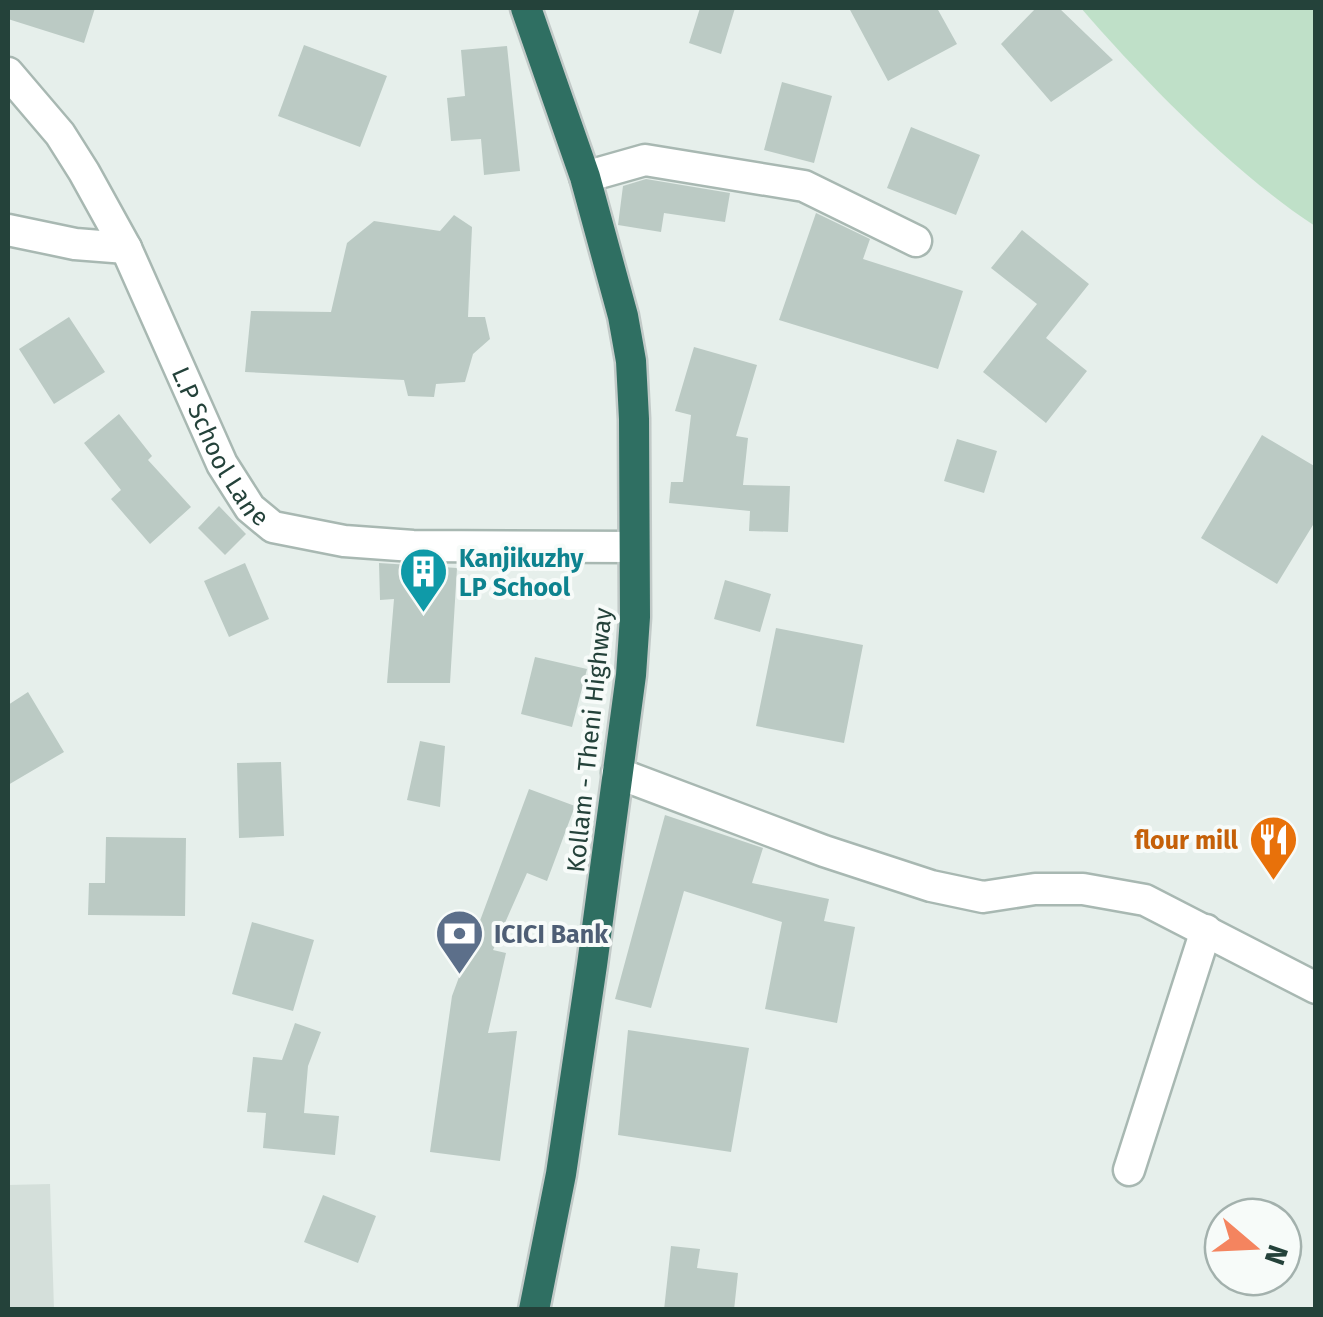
<svg xmlns="http://www.w3.org/2000/svg" width="1323" height="1317" font-family="'Fira Sans',sans-serif">
<style>
.built{fill:#d4dfda}
.green{fill:#bfe0c8}
.building{fill:#bbcac4}
.lines{fill:none;stroke-linecap:round;stroke-linejoin:round}
.minor-casing{stroke:#a8b8b2;stroke-width:35}
.highway-casing{stroke:#c2cac8;stroke-width:35}
.minor{stroke:#fff;stroke-width:30}
.highway{stroke:#2f6f62;stroke-width:30}
.labels{text-anchor:middle;stroke-width:8;stroke-linejoin:round;paint-order:stroke}
.street-label{font-size:25px;fill:#24423a;stroke:#f7fbf9}
.culture-label{font-size:25px;font-weight:bold;fill:#0d838f;stroke:#f7fbf9;text-anchor:start}
.food-label{font-size:25px;font-weight:bold;fill:#c56008;stroke:#f7fbf9;text-anchor:end}
.service-label{font-size:25px;font-weight:bold;fill:#4e5e75;stroke:#f7fbf9;text-anchor:start}
</style>
<rect width="100%" height="100%" fill="#e6efeb"/>
<path class="built" d="M50,1184L54,1309H8V1185Z"/>
<path class="green" d="M1081,8H1315V226C1235,174 1144,81 1081,8Z"/>
<path class="building" d="M8,8H95L84,43L8,19Z
M700,8H735L721,54L689,43Z
M849,8H937L957,44L888,81Z
M1036,8H1059L1113,60L1051,102L1001,44Z
M304,45L387,76L360,147L278,116Z
M507,46L520,171L484,175L481,139L451,141L447,98L465,96L461,50Z
M782,82L832,96L814,163L764,150Z
M911,127L980,155L956,215L887,188Z
M646,179L730,193L725,222L664,213L661,232L618,225L623,186Z
M816,213L870,239L863,259L963,291L938,369L779,320Z
M454,215L472,227L468,317H485L490,339L473,354L465,382L436,384L434,397L408,396L404,380L245,372L251,311L331,312L347,243L374,221L440,231Z
M1022,230L1089,284L1046,338L1087,371L1046,423L983,372L1037,304L991,268Z
M69,317L105,372L54,404L19,349Z
M694,347L757,365L736,436L748,438L743,485L790,486L788,532L749,531L750,511L669,503L671,482H683L691,415L675,411Z
M119,414L152,456L148,460L191,507L150,544L111,499L121,490L84,443Z
M1262,435L1316,467V520L1277,584L1201,538Z
M957,439L997,451L984,493L944,481Z
M219,506L246,534L225,555L198,528Z
M245,563L269,619L229,637L204,581Z
M379,563L457,568L450,683H387L394,599L380,600Z
M725,580L771,594L760,632L714,619Z
M776,628L863,645L844,743L756,726Z
M535,657L587,669L572,727L521,714Z
M28,692L64,752L8,785V705Z
M420,741L445,746L440,807L407,800Z
M281,762L284,836L239,838L237,763Z
M529,789L575,806L547,881L527,873L493,950L506,953L488,1033L517,1031L500,1161L430,1152L452,996Z
M665,815L763,848L752,883L829,899L824,921L855,927L837,1023L765,1009L782,922L684,891L651,1008L615,999Z
M106,837L186,838L185,916L88,915L89,883H105Z
M252,922L314,940L293,1011L232,994Z
M295,1023L321,1032L308,1066L304,1113L339,1116L335,1155L263,1148L266,1113L247,1112L253,1057L282,1060Z
M628,1030L749,1048L731,1152L618,1135Z
M323,1195L376,1216L358,1263L304,1242Z
M671,1246L700,1249L697,1268L738,1273L734,1310H664Z"/>
<g class="lines">
<defs>
<g id="minor">
<path id="s1" d="M8,73L60,134L84,172L126,248L222,464L250,508L273,527L344,541L413,546L634,547"/>
<path d="M585,177L645,160L804,186L916,241"/>
<path d="M8,230L75,244L126,248"/>
<path d="M617,773L824,851L931,886L983,897L1035,889H1083L1145,900L1316,988"/>
<path d="M1129,1170L1206,930"/>
</g>
<path id="highway" d="M526,8L585,177L623,316L631,361L634,419L635,617L631,675L592,965L561,1174L534,1310"/>
</defs>
<use href="#minor" class="minor-casing"/>
<use href="#highway" class="highway-casing"/>
<use href="#minor" class="minor"/>
<use href="#highway" class="highway"/>
</g>
<defs>
<symbol id="building-pin" viewBox="-11 -11 22 30"><path d="M0 17L-7.5 6A9.5 9.5 0 1 1 7.5 6Z" fill="#0f9aa8" stroke="#f7fbf9"/><path d="M-4-6H4V6H1V3H-1V6H-4ZM-2.5-4.3h1.7v1.8h-1.7ZM.8-4.3h1.7v1.8H.8ZM-2.5-1h1.7V.8h-1.7ZM.8-1h1.7V.8H.8Z" fill="#fff"/></symbol>
<symbol id="restaurant-pin" viewBox="-11 -11 22 30"><path d="M0 17L-7.5 6A9.5 9.5 0 1 1 7.5 6Z" fill="#e8710a" stroke="#f7fbf9"/><path d="M-5-6h1v4h1v-4h1v4h1v-4h1v5L-1.5 .5V6h-2V.5L-5-1ZM5-6V6H3V1.5H1.5Q1.5-4 5-6Z" fill="#fff"/></symbol>
<symbol id="bank-pin" viewBox="-11 -11 22 30"><path d="M0 17L-7.5 6A9.5 9.5 0 1 1 7.5 6Z" fill="#5c6f8a" stroke="#f7fbf9"/><path d="M-6-4H6V4H-6ZM0-2.3a2.3 2.3 0 1 0 0 4.6a2.3 2.3 0 1 0 0-4.6Z" fill="#fff"/></symbol>
</defs>
<g fill-rule="evenodd">
<use href="#building-pin" x="396" y="544" width="55" height="75"/>
<use href="#restaurant-pin" x="1246" y="812" width="55" height="75"/>
<use href="#bank-pin" x="432" y="906" width="55" height="75"/>
</g>
<g class="labels">
<g class="street-label">
<text dy="9" stroke="none"><textPath href="#s1" startOffset="432">L.P School Lane</textPath></text>
<text transform="translate(589 740) rotate(-84)" y="9">Kollam - Theni Highway</text>
</g>
<g class="culture-label">
<text x="459" y="567">Kanjikuzhy<tspan x="459" dy="29">LP School</tspan></text>
</g>
<g class="food-label">
<text x="1238" y="849">flour mill</text>
</g>
<g class="service-label">
<text x="494" y="943">ICICI Bank</text>
</g>
</g>
<rect width="1323" height="1317" fill="none" stroke="#24423a" stroke-width="20"/>
<g transform="translate(1253 1247) rotate(109)"><circle r="48" fill="#f7fbf9" stroke="#a3b1ad" stroke-width="2.5"/>
<path d="M0-8L18 38L0 25L-18 38Z" fill="#f4845f"/>
<text y="-15" font-size="28" font-weight="bold" text-anchor="middle" fill="#24423a">N</text>
</g>
</svg>
